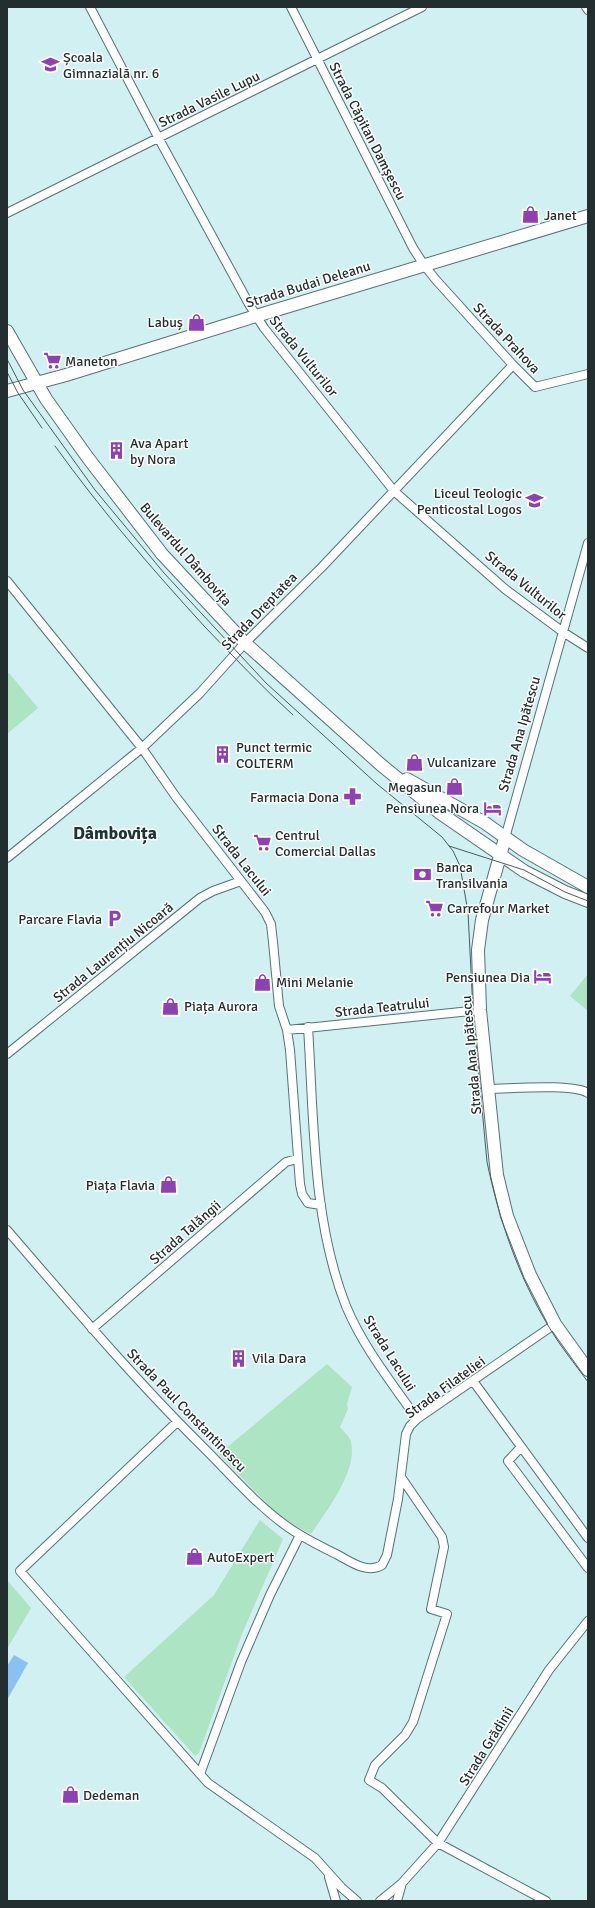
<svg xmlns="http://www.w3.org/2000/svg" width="595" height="1908" font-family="Signika,sans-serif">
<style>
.green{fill:#ade4c3}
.water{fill:#8ac1f3}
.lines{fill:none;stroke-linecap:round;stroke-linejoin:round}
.street-casing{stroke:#567274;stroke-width:10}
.secondary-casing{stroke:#567274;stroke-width:14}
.street{stroke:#fff;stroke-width:8}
.secondary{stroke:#fff;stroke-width:12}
.tram{stroke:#4b5c5d;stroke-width:1}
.labels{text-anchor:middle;stroke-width:3;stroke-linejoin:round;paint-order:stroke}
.poi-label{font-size:14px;fill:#222e2f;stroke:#fff;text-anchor:start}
.street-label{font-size:14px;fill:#222e2f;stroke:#fff}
.district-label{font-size:18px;font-weight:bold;fill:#1c3638;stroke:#fff}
</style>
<rect width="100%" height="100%" fill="#d0f0f2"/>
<path class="green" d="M9,673L38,708L7,734V674Z
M588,974V1011L570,996Z
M327,1364L352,1387L347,1404L348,1409L340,1427C343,1431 350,1437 351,1442C358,1471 326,1511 311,1534L282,1519L219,1454Z
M260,1520L283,1539L242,1634L199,1753L195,1756L124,1677L214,1595Z
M7,1580L31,1608L7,1649Z"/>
<path class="water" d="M14,1655L28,1663L7,1700V1666Z"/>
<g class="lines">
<defs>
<path id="street" d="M90,7L159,139L249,304L264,328L394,491L505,589L563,632L588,648
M291,7L413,248L424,265L436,280L513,365L535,387L588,374
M586,7L588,10
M7,213L422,7
M7,581L142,748L176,797L265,912L271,924L273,942L279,1006L287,1030L290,1050L300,1184L302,1194L308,1203L321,1205
M505,838L588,543
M7,858L142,748L200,693L245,643L322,567L513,365
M308,1027C314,1119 312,1220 346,1306C363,1347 392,1383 417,1419
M287,1030L480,1010
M7,1054L200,898L213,891L241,881
M488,1089C510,1089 571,1083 588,1093
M7,1230C71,1304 134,1379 204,1448C230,1474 255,1503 285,1525C301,1537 320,1546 338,1555C351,1562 367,1574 382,1565L387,1555L398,1499L406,1434L410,1426L417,1419L555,1324
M92,1329L286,1162L297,1159
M473,1381L588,1538
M177,1422L20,1571L208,1783L315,1858L342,1888L357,1901
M521,1447L508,1461L588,1568
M401,1477L442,1537L444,1547L431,1609L447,1614L413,1722L405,1735L375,1765L369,1780L382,1788L438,1843L546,1901
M200,1774L241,1662L270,1595L300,1535
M329,1877L336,1901
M380,1901L402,1883L438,1843L549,1670L588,1621
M397,1901L402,1883"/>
<path id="secondary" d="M7,331L46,399L88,458L162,554L245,643L380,764L440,813L524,871L565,892L588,901
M7,391L66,375L256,316L588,216
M407,779L485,823L523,850L588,887
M505,838L482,920L478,950L480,1010L497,1175L507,1216L530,1275L555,1324L588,1370"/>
</defs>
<use href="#street" class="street-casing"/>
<use href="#secondary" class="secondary-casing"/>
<use href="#street" class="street"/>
<use href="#secondary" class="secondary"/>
<path class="tram" d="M7,359L23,390L95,490L164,573L266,683L377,784L442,837L453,851L460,866L468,912L473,1011L487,1162C499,1219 518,1276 549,1327C560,1346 575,1364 588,1382
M7,372L18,393L42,428
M55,446C101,510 152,569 205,627C234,657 262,687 293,715
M449,846L524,870L565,892L588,901"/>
</g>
<defs>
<symbol id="school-bare" viewBox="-9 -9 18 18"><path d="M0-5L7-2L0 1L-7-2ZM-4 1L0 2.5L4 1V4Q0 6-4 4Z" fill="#8e41b2" stroke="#fff" stroke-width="2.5" paint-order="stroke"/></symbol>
<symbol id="shop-bare" viewBox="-9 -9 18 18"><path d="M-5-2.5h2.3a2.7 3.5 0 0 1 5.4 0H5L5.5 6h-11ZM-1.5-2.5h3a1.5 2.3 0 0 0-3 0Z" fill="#8e41b2" stroke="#fff" stroke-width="2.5" paint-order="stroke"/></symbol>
<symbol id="supermarket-bare" viewBox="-9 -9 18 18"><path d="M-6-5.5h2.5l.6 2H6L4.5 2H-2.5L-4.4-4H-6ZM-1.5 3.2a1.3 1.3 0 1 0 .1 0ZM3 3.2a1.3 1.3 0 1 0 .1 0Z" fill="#8e41b2" stroke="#fff" stroke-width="2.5" paint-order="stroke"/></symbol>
<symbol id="building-bare" viewBox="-9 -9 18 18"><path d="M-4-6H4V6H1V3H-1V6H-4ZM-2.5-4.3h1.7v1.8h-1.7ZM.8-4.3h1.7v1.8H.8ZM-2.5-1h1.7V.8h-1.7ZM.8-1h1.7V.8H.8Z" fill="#8e41b2" stroke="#fff" stroke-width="2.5" paint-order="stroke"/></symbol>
<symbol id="pharmacy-bare" viewBox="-9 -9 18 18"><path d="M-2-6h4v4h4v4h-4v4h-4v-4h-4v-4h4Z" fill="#8e41b2" stroke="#fff" stroke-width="2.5" paint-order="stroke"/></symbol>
<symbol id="hotel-bare" viewBox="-9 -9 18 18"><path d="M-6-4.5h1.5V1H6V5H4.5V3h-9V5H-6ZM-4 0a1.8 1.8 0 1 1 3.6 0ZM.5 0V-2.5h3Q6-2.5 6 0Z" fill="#8e41b2" stroke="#fff" stroke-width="2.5" paint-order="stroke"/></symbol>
<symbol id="bank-bare" viewBox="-9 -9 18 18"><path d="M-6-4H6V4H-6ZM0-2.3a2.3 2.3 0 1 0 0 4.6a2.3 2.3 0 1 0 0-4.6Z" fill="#8e41b2" stroke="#fff" stroke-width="2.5" paint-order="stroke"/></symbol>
<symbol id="parking-bare" viewBox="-9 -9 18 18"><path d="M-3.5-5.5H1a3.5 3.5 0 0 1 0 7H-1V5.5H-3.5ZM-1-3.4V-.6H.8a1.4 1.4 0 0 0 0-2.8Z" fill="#8e41b2" stroke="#fff" stroke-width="2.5" paint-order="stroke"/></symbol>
</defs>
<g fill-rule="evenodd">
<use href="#school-bare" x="38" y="52" width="25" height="25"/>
<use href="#shop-bare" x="518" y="202" width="25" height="25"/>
<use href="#shop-bare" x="184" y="310" width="25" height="25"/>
<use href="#supermarket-bare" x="40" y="348" width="25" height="25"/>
<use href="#building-bare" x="104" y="438" width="25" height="25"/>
<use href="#school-bare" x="522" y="488" width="25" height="25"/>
<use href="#building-bare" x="210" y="742" width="25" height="25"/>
<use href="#shop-bare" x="402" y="750" width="25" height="25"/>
<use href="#shop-bare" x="442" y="774" width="25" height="25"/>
<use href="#pharmacy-bare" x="340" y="784" width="25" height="25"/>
<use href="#hotel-bare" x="480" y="796" width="25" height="25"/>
<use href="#supermarket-bare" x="250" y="830" width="25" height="25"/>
<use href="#bank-bare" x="410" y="862" width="25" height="25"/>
<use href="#supermarket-bare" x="422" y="896" width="25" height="25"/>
<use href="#parking-bare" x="102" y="906" width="25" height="25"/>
<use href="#hotel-bare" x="530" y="964" width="25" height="25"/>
<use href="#shop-bare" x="250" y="970" width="25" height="25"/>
<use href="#shop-bare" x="158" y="994" width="25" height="25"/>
<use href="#shop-bare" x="156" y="1172" width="25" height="25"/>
<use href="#building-bare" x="226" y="1346" width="25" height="25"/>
<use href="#shop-bare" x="182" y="1544" width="25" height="25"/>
<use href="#shop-bare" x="58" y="1782" width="25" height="25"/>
</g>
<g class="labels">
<g class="poi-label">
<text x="63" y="62">Școala<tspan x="63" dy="16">Gimnazială nr. 6</tspan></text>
<text x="544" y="220">Janet</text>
<text x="183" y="327" text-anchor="end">Labuș</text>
<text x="65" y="366">Maneton</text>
<text x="130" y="448">Ava Apart<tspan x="130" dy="16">by Nora</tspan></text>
<text x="522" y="498" text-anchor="end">Liceul Teologic<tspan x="522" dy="16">Penticostal Logos</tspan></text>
<text x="236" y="752">Punct termic<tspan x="236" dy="16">COLTERM</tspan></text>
<text x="427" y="767">Vulcanizare</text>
<text x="442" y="792" text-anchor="end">Megasun</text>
<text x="339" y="802" text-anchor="end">Farmacia Dona</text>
<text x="479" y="813" text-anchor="end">Pensiunea Nora</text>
<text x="275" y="840">Centrul<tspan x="275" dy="16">Comercial Dallas</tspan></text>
<text x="436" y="872">Banca<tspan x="436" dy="16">Transilvania</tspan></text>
<text x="447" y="913">Carrefour Market</text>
<text x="102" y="924" text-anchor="end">Parcare Flavia</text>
<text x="530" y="982" text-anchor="end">Pensiunea Dia</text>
<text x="276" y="987">Mini Melanie</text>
<text x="184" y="1011">Piața Aurora</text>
<text x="155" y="1190" text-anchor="end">Piața Flavia</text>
<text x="252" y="1363">Vila Dara</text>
<text x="207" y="1562">AutoExpert</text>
<text x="83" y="1800">Dedeman</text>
</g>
<g class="street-label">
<text transform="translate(209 99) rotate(-26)" y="5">Strada Vasile Lupu</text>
<text transform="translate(368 131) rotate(63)" y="5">Strada Căpitan Damșescu</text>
<text transform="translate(308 284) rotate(-17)" y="5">Strada Budai Deleanu</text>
<text transform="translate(507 338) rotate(47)" y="5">Strada Prahova</text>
<text transform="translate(304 356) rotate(51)" y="5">Strada Vulturilor</text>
<text transform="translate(186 554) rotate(49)" y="5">Bulevardul Dâmbovița</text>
<text transform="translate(526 585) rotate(39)" y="5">Strada Vulturilor</text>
<text transform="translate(259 611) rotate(-46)" y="5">Strada Dreptatea</text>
<text transform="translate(519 734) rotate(-74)" y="5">Strada Ana Ipătescu</text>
<text transform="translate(242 860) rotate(52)" y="5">Strada Lacului</text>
<text transform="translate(113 952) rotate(-39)" y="5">Strada Laurențiu Nicoară</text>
<text transform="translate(382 1007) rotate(-6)" y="5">Strada Teatrului</text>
<text transform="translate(471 1055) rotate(-95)" y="5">Strada Ana Ipătescu</text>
<text transform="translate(185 1232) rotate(-41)" y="5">Strada Talăngii</text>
<text transform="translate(390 1353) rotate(58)" y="5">Strada Lacului</text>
<text transform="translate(445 1387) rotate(-36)" y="5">Strada Filateliei</text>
<text transform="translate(187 1410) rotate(46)" y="5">Strada Paul Constantinescu</text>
<text transform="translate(486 1746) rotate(-58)" y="5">Strada Grădinii</text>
</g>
<g class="district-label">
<text x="115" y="839">Dâmbovița</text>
</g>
</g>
<rect width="595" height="1908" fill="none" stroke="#222e2f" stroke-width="16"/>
</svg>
